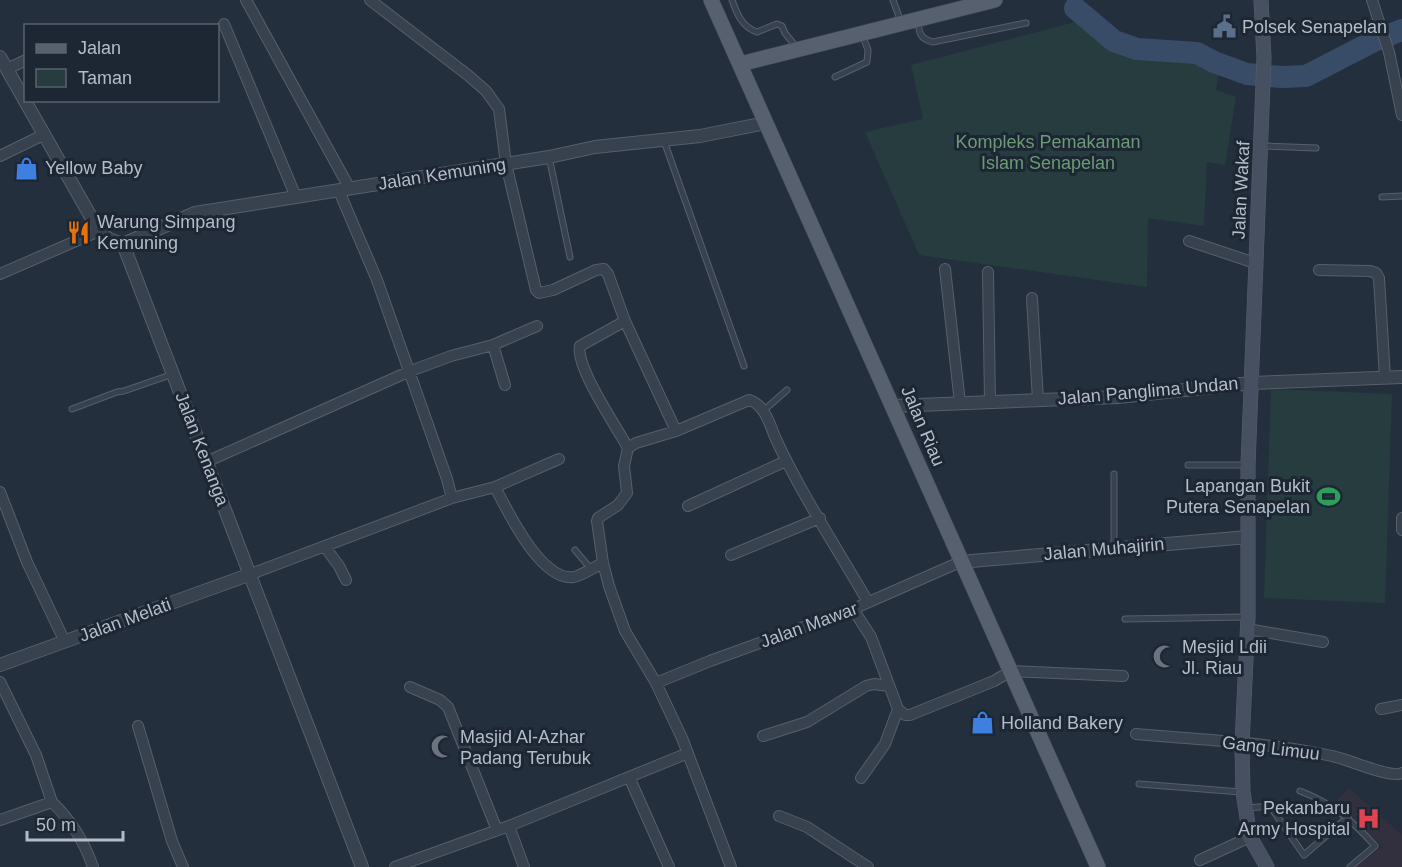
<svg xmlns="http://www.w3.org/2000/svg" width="1402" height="867" font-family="Arial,sans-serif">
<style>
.medical{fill:#32303f}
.green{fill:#263c3f}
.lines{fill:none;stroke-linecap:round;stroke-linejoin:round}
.river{stroke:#394c67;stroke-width:22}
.service-casing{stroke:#565f6c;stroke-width:7}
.minor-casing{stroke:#565f6c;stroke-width:12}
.tertiary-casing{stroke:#565f6c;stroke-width:14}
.secondary-casing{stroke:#565f6c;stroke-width:15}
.primary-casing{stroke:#414a57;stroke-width:16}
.service{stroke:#38414e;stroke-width:5}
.minor{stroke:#38414e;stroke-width:10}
.tertiary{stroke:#38414e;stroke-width:12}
.secondary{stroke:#465061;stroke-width:14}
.primary{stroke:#56606e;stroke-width:15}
.labels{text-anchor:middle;stroke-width:6;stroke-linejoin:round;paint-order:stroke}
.poi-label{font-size:18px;fill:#b4bcc9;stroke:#1d2633;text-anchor:start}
.park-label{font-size:18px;fill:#6b9a76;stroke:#1d2633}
.street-label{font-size:18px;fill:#b4bcc9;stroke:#1d2633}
</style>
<rect width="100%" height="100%" fill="#242f3e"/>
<path class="medical" d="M1349,788L1402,835V867H1355L1382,847L1336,801Z"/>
<path class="green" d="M1075,22L1113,46L1141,53L1194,56L1219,70L1216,90L1236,97L1225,165L1207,162L1204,226L1148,218L1147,287L919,255L865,132L923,119L911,65Z
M1271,389L1392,394L1385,603L1264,598Z"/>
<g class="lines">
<path class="river" d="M1075,8L1114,41L1137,49L1197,53L1214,62L1247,74L1282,77L1306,76L1374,41L1402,30"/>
<defs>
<path id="service" d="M732,0C737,14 742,27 757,32L777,24L782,26L785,33L797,48
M893,0L901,22
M918,21C919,33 920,39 933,42L1026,23
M835,77L867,62L868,50L862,34
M664,141L744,366
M1263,146L1316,148
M549,157L570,257
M1382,197L1402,196
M72,409L117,392L124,391L173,374
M763,411L787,390
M1188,465H1247
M1114,474V547
M575,550L591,569
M1125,619L1246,617
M1139,784L1241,792
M1300,791C1332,803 1353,821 1375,846L1350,867
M1248,808L1270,806L1304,855L1348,817"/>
<path id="minor" d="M246,0L350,189
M370,0L469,76L486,91L499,109L506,164L536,290L539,293L553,290L596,270L604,269L608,274L625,321L676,431
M1372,0L1389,52L1402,115
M224,24L296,197
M7,69L26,60
M0,156L43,135
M339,191L377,280L447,479L452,498
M1189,241L1255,263
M945,269L960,403
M1319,270L1370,271L1376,273L1379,278L1385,378
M988,272L990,402
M0,274L99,231
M1032,298L1038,400
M625,321L580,346C575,367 617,427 628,448L624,466L627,493L618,505L598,518L597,521L603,563L609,586L625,631L656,683L682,738L731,867
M493,345L537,326
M628,448L636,443L676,431L749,400C764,404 770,424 775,437C801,494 837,548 868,602
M206,462L408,372L451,356L493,345L505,385
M495,487L559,459
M0,492L27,562L65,642
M688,506L786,461
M1402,518V530
M325,547L339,566L346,580
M731,555L820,518
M251,574L452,498L495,487C507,510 541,582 574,577C583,575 594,567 603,563
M853,609L871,637L898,709L905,715H910L994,681L1011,671L1123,676
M1247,629L1323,642
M0,682L36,755L52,802
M656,683L710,661L853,609L960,562
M410,687L440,700L448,707L497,830
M1381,709L1402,705
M138,726L172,841L183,867
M1136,734C1201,740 1268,742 1332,756C1348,759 1391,779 1402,773
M763,736L807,722L866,686L874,684L889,686
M629,777L669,867
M861,778L885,744L898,709
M779,816L807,827L868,867
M0,820L52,802C72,821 84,841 93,867
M509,826L524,867
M1200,860L1250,837
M395,867L509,826L688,753"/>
<path id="tertiary" d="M0,57L99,231L109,239L123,244L362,867
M123,244L195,213L549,157L595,147L700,136L766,123
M893,406L1118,397L1252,383L1402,377
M960,562L1248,537
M0,665L251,574"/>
<path id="secondary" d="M1261,0L1264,58L1248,465V617L1242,744L1243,792L1250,837L1267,867"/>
<path id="primary" d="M711,0L1098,867
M740,64L995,0"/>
</defs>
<use href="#service" class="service-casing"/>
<use href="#minor" class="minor-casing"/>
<use href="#tertiary" class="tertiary-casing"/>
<use href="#secondary" class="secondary-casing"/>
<use href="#primary" class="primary-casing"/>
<use href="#service" class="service"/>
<use href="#minor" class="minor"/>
<use href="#tertiary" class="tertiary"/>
<use href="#secondary" class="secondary"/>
<use href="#primary" class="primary"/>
</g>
<defs>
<symbol id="civic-bare" viewBox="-9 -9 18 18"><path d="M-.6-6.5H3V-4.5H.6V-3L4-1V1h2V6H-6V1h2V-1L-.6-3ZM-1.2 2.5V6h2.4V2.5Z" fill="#5c6f8a" stroke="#1d2633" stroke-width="2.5" paint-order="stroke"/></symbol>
<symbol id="shop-bare" viewBox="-9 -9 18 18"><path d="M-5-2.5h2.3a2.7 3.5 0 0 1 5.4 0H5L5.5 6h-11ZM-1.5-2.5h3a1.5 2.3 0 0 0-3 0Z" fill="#3f7fe0" stroke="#1d2633" stroke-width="2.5" paint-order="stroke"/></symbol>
<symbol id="restaurant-bare" viewBox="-9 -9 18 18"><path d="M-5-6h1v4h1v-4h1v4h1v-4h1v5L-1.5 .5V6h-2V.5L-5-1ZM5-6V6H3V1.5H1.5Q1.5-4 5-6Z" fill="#e8710a" stroke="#1d2633" stroke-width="2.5" paint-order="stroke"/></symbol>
<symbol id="stadium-bare" viewBox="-9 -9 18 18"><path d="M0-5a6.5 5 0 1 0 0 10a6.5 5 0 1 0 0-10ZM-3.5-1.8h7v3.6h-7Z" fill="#2e9e5b" stroke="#1d2633" stroke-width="2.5" paint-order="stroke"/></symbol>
<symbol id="mosque-bare" viewBox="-9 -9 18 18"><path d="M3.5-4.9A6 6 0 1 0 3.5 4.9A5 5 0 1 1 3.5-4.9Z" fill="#6b7280" stroke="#1d2633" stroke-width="2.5" paint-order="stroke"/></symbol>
<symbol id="hospital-bare" viewBox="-9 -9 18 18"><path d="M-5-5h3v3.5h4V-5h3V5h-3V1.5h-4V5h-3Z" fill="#e0444e" stroke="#1d2633" stroke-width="2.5" paint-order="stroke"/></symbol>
</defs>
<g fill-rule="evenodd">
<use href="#civic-bare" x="1208" y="10" width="33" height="33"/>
<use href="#shop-bare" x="10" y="152" width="33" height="33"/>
<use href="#restaurant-bare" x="62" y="216" width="33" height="33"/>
<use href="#stadium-bare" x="1312" y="480" width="33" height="33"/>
<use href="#mosque-bare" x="1148" y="640" width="33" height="33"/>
<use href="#shop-bare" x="966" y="706" width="33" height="33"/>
<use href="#mosque-bare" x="426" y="730" width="33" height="33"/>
<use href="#hospital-bare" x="1352" y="802" width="33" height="33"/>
</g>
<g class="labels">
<g class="poi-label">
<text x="1242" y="33">Polsek Senapelan</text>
<text x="45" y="174">Yellow Baby</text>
<text x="97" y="228">Warung Simpang<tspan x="97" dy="21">Kemuning</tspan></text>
<text x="1310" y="492" text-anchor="end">Lapangan Bukit<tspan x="1310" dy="21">Putera Senapelan</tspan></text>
<text x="1182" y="653">Mesjid Ldii<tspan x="1182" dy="21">Jl. Riau</tspan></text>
<text x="1001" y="729">Holland Bakery</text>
<text x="460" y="743">Masjid Al-Azhar<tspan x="460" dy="21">Padang Terubuk</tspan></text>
<text x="1350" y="814" text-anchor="end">Pekanbaru<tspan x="1350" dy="21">Army Hospital</tspan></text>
</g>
<g class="park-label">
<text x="1048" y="148">Kompleks Pemakaman<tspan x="1048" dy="21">Islam Senapelan</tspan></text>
</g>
<g class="street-label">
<text transform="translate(442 174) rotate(-9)" y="6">Jalan Kemuning</text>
<text transform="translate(1241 190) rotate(-87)" y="6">Jalan Wakaf</text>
<text transform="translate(1148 391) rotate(-5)" y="6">Jalan Panglima Undan</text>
<text transform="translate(923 426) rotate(67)" y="6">Jalan Riau</text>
<text transform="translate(202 449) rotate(69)" y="6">Jalan Kenanga</text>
<text transform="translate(1104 549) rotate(-5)" y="6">Jalan Muhajirin</text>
<text transform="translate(125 620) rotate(-20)" y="6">Jalan Melati</text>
<text transform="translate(809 625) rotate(-20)" y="6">Jalan Mawar</text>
<text transform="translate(1271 748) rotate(7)" y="6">Gang Limuu</text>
</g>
</g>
<rect x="24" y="24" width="195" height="78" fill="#1d2633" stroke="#59626f" stroke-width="1.5"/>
<rect x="36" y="44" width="30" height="9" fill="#56606e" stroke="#59626f" stroke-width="1.5"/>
<text x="78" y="54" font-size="18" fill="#b4bcc9">Jalan</text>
<rect x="36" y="69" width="30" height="18" fill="#263c3f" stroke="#59626f" stroke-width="1.5"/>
<text x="78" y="84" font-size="18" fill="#b4bcc9">Taman</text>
<path d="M27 831v9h96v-9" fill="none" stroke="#b4bcc9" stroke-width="3"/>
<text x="36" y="831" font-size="18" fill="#b4bcc9" stroke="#1d2633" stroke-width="4.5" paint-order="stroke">50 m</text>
</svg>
